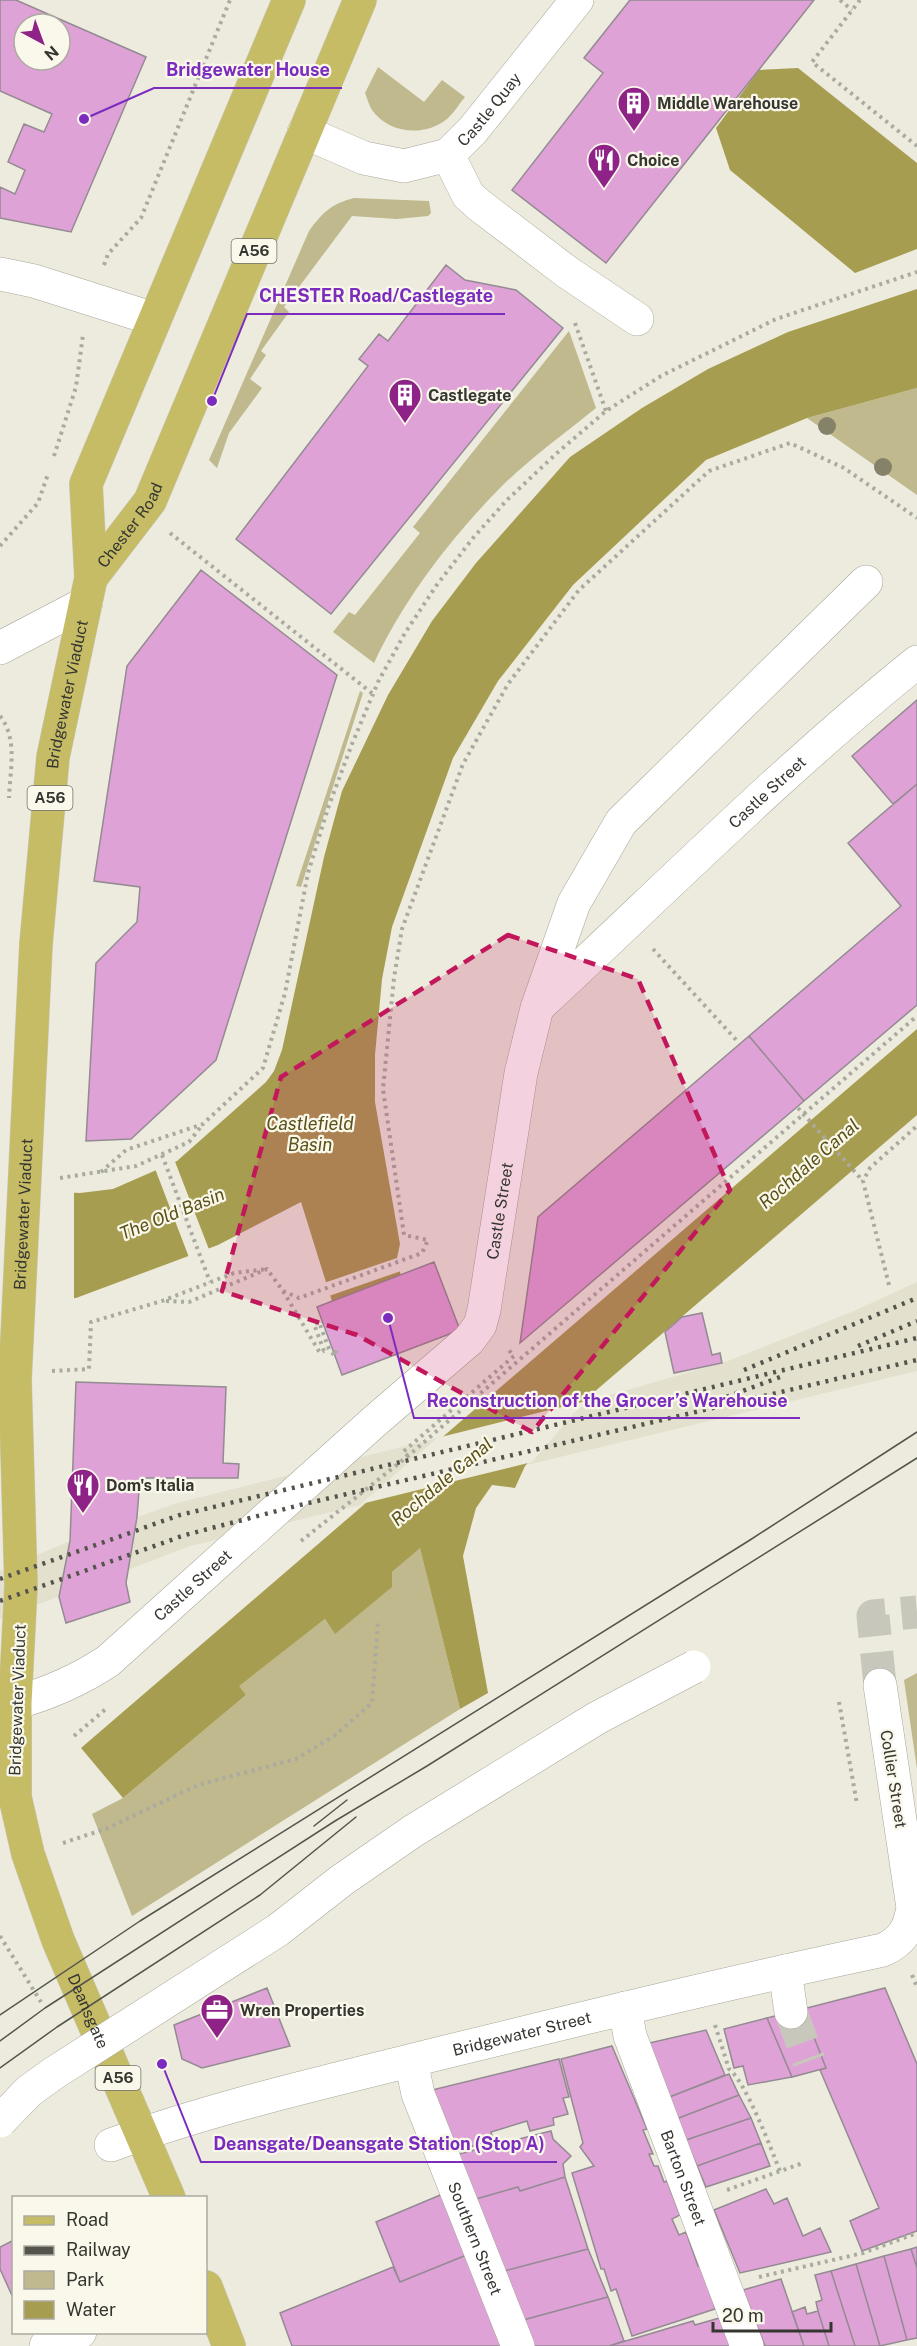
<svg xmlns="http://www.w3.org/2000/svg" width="917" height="2346" font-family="'Public Sans',sans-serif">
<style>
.built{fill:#e3e1cd}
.green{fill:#bfb98d}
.water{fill:#a79d51}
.pier{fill:#ecebde}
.building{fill:#dea2d6;stroke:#948a92;stroke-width:1.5;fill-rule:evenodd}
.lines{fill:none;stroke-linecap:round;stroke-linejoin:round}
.minor-tunnel{stroke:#c8c7bb;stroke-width:33;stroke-dasharray:33 16;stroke-linecap:butt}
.minor-casing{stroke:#a8a79a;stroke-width:34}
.major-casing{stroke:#cbcbc9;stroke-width:34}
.path{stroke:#abaaa0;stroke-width:4;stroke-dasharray:3 4.5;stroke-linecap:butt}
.minor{stroke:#fff;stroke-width:33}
.major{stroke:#c6bc66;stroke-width:33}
.tram{stroke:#54544d;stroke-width:1.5}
.rail{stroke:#54544d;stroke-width:4.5;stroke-dasharray:3 6;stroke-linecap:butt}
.minor-bridge-casing{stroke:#a8a79a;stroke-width:34;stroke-linecap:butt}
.major-bridge-casing{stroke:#cbcbc9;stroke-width:34;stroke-linecap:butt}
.path-bridge{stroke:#abaaa0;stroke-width:4;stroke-dasharray:3 4.5;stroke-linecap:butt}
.minor-bridge{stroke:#fff;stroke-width:33}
.major-bridge{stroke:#c6bc66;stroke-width:33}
.tree{fill:#858269}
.marked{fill:#c2185b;fill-opacity:0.2;stroke:#c2185b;stroke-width:4.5;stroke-dasharray:12 8;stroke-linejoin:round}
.labels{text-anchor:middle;stroke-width:4.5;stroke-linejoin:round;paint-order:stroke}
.shield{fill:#faf8eb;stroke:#717069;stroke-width:1.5}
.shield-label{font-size:15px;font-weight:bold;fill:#363631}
.poi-label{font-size:16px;font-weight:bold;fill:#363631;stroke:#faf8eb;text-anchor:start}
.street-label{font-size:16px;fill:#363631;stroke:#faf8eb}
.water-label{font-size:18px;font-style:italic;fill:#595117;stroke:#faf8eb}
.leader{fill:none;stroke:#7b2cbf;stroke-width:2}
.callout-dot{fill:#7b2cbf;stroke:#faf8eb;stroke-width:2}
.callout-label{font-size:18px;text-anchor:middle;font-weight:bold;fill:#7b2cbf;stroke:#faf8eb;stroke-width:4.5;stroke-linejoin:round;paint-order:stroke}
</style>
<rect width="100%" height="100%" fill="#ecebde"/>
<path class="built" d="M917,1282V1371L190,1546L0,1619V1571L70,1541L177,1503L610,1395L728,1361L854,1311Z"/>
<path class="green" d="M378,67L424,102L442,80L465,97C459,104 454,113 447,119C425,137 389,134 372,110C369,105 367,98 365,93Z
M354,198L429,201L431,213L428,216L397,219L352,216L284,307L289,312L261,351L266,355L250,379L262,388L229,433L217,468L209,460L309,231C323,212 331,204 354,198Z
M569,331L596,408C564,434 529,459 500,488C450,539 404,599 374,663L333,632L349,612L355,615L420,533L413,527Z
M917,388V495L807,418Z
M360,691L363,693L301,887L296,886Z
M420,1547L460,1709L132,1916L92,1814L123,1798L246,1695L238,1686L325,1619L335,1633L392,1572Z
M917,1673V1769L904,1680Z"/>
<path class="water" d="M798,68L917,163V249L855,273L730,170L716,128L759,70Z
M917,289V388L807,418L706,460L573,585L498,681L453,758L392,927L382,979L375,1055V1102L400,1244L397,1258L404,1290L335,1311L301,1202L218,1245L76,1298L0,1303V1189L80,1193L113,1189L177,1161L266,1082L274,1071L282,1050L324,857L342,791L388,695L432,621L476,563L570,457L642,408L708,369L788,332Z
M917,1029V1115L572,1411L525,1466L515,1488L492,1485L476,1508L463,1556L488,1693L460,1709L420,1548L392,1572V1587L335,1634L325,1619L239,1686L246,1695L123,1798L81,1748Z"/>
<path class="pier" d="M174,1159L210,1252L190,1260L154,1166Z
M0,1186L74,1190V1301L0,1306Z
M397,1258L401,1271L329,1296L324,1283Z
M590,1400L574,1413L532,1462L361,1504L437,1438Z"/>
<path class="building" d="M0,0H16L146,57L71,232L0,218V187L15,194L25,170L8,162L24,124L44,132L52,114L0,91ZM24,24H60V60H24Z
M630,0H814L606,263L512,190L603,73L584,58Z
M446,265L465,280L516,290L563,328L331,614L236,539L368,366L359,359L379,334L388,341Z
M201,570L337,675L216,1060L131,1139L86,1141L96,963L137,922L140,887L94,881L127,666Z
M917,700V784L893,804L852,756Z
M917,784V1005L804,1101L749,1036L901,906L848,843Z
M749,1036L804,1101L520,1343L538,1217Z
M434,1262L460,1330L342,1375L317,1307Z
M702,1313L712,1355L720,1353L722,1363L674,1373L665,1332L682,1317Z
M76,1382L226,1387L223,1463L239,1464L238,1478H140L137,1517L126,1583L130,1602L66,1623L59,1597L70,1541Z
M267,1988L290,2046L202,2068L182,2059L174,2025Z
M885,1988L917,2064V2231L862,2251L850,2221L879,2208L820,2070L826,2068L803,2009Z
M803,2009L826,2068L792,2077L767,2018Z
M767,2018L792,2077L748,2085L743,2066L734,2068L724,2029Z
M706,2030L725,2075L667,2098L645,2044Z
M612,2046L647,2129L643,2130L653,2154H649L654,2166H658L664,2182L667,2181L680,2215L672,2219L679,2235L686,2232L698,2266H704L715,2309L632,2336L616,2289L611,2291L604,2269H601L572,2173L594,2166L580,2147L583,2143L561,2059Z
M559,2059L569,2097L563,2098L568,2114L553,2118L554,2125L530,2131L527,2121L491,2132L493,2140L453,2152L428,2091Z
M729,2074L739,2095L676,2119L667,2098Z
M739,2095L751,2118L686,2140L676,2119Z
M751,2118L761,2143L697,2166L686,2140Z
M551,2131L553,2139L571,2156L563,2164L565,2177L520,2191L518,2187L476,2199L455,2155Z
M761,2143L770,2166L706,2187L697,2166Z
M565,2177L588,2249L504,2271L476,2199L518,2187L520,2191Z
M766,2189L774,2204L787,2198L803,2236L820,2228L831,2252L740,2273L714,2210Z
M445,2193L469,2254L400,2282L376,2222Z
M14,2240V2300L0,2269V2247Z
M917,2247V2268L911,2249Z
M588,2249L608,2297L523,2320L504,2271Z
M911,2249L917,2268V2338L907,2340L884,2256Z
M469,2254L503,2346H292L280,2313L393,2267L400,2282Z
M884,2256L907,2340L880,2346L856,2264Z
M856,2264L880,2346H855L831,2271Z
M831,2271L855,2346H829L818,2311L816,2302L822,2300L815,2275Z
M781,2279L804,2346H765L743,2290Z
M608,2297L624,2341L609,2346H533L523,2320Z
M805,2307L807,2314L818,2311L829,2346H804L792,2312Z
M723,2317L734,2346H609L693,2321L695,2325Z"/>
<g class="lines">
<path class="minor-tunnel" d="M880,1685L873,1616L917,1612
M791,2012L809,2061"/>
<defs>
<g id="minor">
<path id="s1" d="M304,132L364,158L404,166L448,155L473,130L577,0"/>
<path d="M448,155L468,195L479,205L567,272L637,319"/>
<path d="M0,274L34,281L154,319"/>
<path d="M0,648L86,603"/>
<path id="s2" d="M541,1004C665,889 785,768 917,662"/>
<path id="s3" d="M15,1703C50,1693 78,1681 108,1661L376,1420L469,1340L480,1325L484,1310L521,1073L537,1008L574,903L621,822L866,582"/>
<path d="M785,1971L791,2012"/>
<path id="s4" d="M625,2008L630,2036L747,2346"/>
<path id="s5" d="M411,2061L418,2094L518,2346"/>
<path id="s6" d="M111,2145C215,2107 322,2083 429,2056C580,2019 731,1982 883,1950C903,1941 909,1929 913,1908L880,1685"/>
<path d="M46,2346L80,2332"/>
</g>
<g id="major">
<path id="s7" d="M91,578L150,501L360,0"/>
<path id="s8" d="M36,944L53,757L91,578L86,484L289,0"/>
<path id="s9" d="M15,1380L21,1586L15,1703V1797L28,1854L58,1940L169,2198"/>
<path d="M206,2287L229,2346"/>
</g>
</defs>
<use href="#minor" class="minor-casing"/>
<use href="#major" class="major-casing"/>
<path class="path" d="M840,0L852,10
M860,0L812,62L917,146
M104,265L108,254L141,218L230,0
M575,323L606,411
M54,456L76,387L83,335
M170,533L373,694
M0,546L38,503L48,474
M0,716C18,739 10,770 9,798
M653,949L739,1043
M162,1155L210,1282
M101,1172L126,1150L203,1124L263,1068L285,993L308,873L328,808L352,744L378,682L405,633L436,586L473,538L507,500L557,453L606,411L661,376L776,319L917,272
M60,1178L136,1166L189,1142L203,1124
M889,1285L863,1181L870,1168L917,1126
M283,1291L299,1298L422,1253L428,1240L404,1235L383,1089L394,978L402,929L463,764L508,684L579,590L709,471L790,443L844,468L917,518
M166,1301L189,1302L267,1269L283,1291L320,1353L324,1351
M324,1351L314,1324L319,1322L329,1349L335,1356L337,1346
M52,1371L89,1369L91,1322L162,1301L234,1273L267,1269
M408,1456L403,1452L514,1356L507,1348
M301,1541L408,1456L917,1016
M839,1702L857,1804
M74,1736L107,1708
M63,1843L108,1828L198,1785L296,1759L334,1736L372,1703L378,1621
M0,1936L41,2002
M912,1975L917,1987
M715,2025L729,2069C746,2082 771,2149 780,2171
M727,2190L803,2163
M759,2277L863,2253L917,2233"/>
<use href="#minor" class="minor"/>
<use href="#major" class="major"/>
<path class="tram" d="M314,1826L347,1800
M0,2015L140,1921L750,1540L917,1432
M0,2041L45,2008L335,1821L427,1766L917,1458
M0,2068L57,2027L260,1895L356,1817"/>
<path class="rail" d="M858,1346L917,1321
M744,1370L917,1298
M718,1400L783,1376
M0,1579L180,1515L917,1338
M0,1601L185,1535L300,1505L917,1360"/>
<defs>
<path id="minor-bridge" d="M0,2121L29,2091L54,2073L278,1930L342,1880L413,1831L597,1718L694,1667"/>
<g id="major-bridge">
<path id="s10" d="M15,1380L36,944"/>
</g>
</defs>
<use href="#minor-bridge" class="minor-bridge-casing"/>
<use href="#major-bridge" class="major-bridge-casing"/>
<path class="path-bridge" d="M798,1108L863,1181"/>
<use href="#minor-bridge" class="minor-bridge"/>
<use href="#major-bridge" class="major-bridge"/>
</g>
<g class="tree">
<circle cx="827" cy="426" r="9"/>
<circle cx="883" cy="467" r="9"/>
</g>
<path class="marked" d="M508,935L638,979L730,1190L532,1432L357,1335L222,1291L281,1077Z"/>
<defs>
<symbol id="building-pin" viewBox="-11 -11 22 30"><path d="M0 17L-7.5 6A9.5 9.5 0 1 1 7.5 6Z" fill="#8e2286" stroke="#faf8eb"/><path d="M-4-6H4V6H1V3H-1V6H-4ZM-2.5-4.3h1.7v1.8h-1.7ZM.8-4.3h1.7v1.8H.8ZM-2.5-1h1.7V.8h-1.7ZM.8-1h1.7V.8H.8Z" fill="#fff"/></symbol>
<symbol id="restaurant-pin" viewBox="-11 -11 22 30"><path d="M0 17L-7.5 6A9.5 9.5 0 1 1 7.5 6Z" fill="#8e2286" stroke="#faf8eb"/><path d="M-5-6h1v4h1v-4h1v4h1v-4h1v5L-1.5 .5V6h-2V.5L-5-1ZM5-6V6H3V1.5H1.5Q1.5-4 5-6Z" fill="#fff"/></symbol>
<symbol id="office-pin" viewBox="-11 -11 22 30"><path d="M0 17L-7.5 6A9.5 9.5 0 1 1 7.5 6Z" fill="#8e2286" stroke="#faf8eb"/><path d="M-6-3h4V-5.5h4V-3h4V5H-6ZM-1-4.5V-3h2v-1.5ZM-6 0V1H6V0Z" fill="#fff"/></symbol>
</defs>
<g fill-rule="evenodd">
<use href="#building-pin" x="615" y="84" width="38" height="52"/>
<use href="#restaurant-pin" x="585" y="141" width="38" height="52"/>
<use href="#building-pin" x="386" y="376" width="38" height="52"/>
<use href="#restaurant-pin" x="64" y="1466" width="38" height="52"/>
<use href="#office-pin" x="198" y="1991" width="38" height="52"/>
</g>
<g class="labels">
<g class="shield">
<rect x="231.5" y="239" width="45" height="24" rx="4.5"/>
<rect x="27.5" y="786" width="45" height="24" rx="4.5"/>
<rect x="95.5" y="2066" width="45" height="24" rx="4.5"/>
</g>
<g class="shield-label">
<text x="254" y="256">A56</text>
<text x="50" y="803">A56</text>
<text x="118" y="2083">A56</text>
</g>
<g class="poi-label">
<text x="657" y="109">Middle Warehouse</text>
<text x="627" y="166">Choice</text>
<text x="428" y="401">Castlegate</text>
<text x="106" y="1491">Dom's Italia</text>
<text x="240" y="2016">Wren Properties</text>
</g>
<g class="street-label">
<text dy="6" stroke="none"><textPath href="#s1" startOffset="213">Castle Quay</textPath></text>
<text dy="6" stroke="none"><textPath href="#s7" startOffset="66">Chester Road</textPath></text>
<text dy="6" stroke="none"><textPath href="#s8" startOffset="252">Bridgewater Viaduct</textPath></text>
<text dy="6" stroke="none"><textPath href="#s2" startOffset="310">Castle Street</textPath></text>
<text dy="6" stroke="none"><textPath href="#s3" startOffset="720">Castle Street</textPath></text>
<text dy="6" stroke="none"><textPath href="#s10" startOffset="166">Bridgewater Viaduct</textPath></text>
<text dy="6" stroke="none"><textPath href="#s3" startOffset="216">Castle Street</textPath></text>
<text transform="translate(17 1700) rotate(-88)" y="6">Bridgewater Viaduct</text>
<text transform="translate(894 1779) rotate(81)" y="6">Collier Street</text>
<text dy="6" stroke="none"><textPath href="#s9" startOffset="644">Deansgate</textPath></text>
<text dy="6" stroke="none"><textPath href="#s6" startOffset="426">Bridgewater Street</textPath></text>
<text dy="6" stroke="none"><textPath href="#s4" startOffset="180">Barton Street</textPath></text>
<text dy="6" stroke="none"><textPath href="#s5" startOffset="189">Southern Street</textPath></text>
</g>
<g class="water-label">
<text x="310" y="1130">Castlefield<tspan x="310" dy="21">Basin</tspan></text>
<text transform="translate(809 1164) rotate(-41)" y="6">Rochdale Canal</text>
<text transform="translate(172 1214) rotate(-22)" y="6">The Old Basin</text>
<text transform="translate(442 1482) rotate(-40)" y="6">Rochdale Canal</text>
</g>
</g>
<path class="leader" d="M84 119L154 88H342M212 401L247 314H505M388 1318L414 1418H800M162 2064L201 2162H557"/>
<g class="callout-dot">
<circle cx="84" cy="119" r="6"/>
<circle cx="212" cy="401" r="6"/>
<circle cx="388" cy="1318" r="6"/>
<circle cx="162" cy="2064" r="6"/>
</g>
<g class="callout-label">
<text x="248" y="76">Bridgewater House</text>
<text x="376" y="302">CHESTER Road/Castlegate</text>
<text x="607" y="1407">Reconstruction of the Grocer’s Warehouse</text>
<text x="379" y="2150">Deansgate/Deansgate Station (Stop A)</text>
</g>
<rect x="12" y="2196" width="195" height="138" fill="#faf8eb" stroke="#acaaa1" stroke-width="1.5"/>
<rect x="24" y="2216" width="30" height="9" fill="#c6bc66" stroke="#acaaa1" stroke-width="1.5"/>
<text x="66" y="2226" font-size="18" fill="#363631">Road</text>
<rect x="24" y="2246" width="30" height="9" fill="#54544d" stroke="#acaaa1" stroke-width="1.5"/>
<text x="66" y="2256" font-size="18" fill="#363631">Railway</text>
<rect x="24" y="2271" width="30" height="18" fill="#bfb98d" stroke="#acaaa1" stroke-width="1.5"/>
<text x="66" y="2286" font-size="18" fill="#363631">Park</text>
<rect x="24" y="2301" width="30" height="18" fill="#a79d51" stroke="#acaaa1" stroke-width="1.5"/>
<text x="66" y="2316" font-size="18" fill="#363631">Water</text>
<g transform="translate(42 42) rotate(139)"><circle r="28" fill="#faf8eb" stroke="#acaaa1" stroke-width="1.5"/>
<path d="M0-4.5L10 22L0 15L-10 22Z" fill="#8e2286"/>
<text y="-9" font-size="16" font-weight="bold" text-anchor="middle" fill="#363631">N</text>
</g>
<path d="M713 2322v9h118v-9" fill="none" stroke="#363631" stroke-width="3"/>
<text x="722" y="2322" font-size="18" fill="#363631" stroke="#faf8eb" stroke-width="4.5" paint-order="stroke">20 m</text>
</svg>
